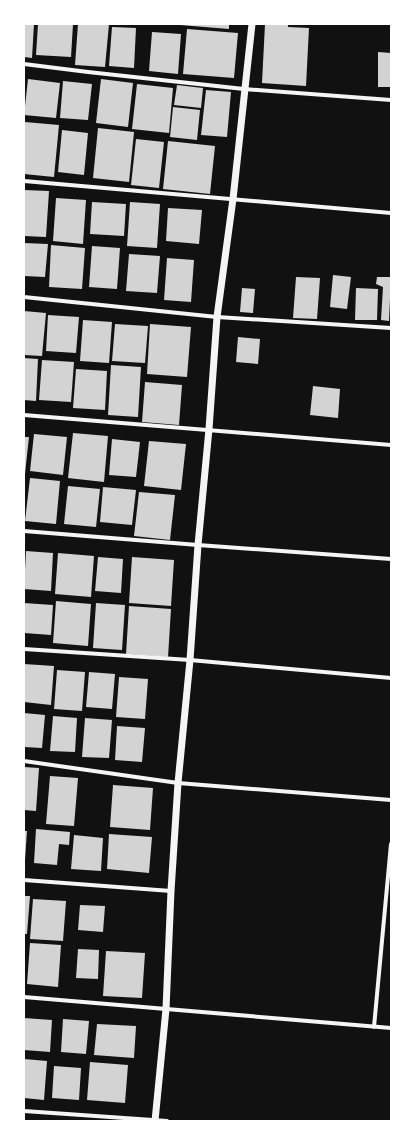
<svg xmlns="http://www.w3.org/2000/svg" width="415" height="1145" font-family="Montserrat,sans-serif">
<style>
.building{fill:#d3d3d3}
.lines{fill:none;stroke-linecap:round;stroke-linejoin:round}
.minor{stroke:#f5f5f5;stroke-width:4}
.tertiary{stroke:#f5f5f5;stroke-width:7}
</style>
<rect width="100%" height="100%" fill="#111"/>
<path class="building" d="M24,24H34L32,58L24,57Z
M38,24H73L71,57L36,55Z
M78,24H109L105,67L75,65Z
M180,24H229V29L180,25Z
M265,24H288V27L309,28L306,86L262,83Z
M112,27L136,28L134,68L109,66Z
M187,29L238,33L234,78L183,74Z
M152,32L181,34L178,74L149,71Z
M378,52L391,53V87H378Z
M28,79L60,83L56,118L24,115Z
M101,79L133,83L128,127L96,123Z
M63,81L92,84L88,120L60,118Z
M137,84L173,88L169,133L132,129Z
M177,85L203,88L201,108L174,105Z
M206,90L231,92L227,137L201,135Z
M173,107L200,110L197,140L170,137Z
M25,122L59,125L54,177L24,174Z
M98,128L134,132L129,182L93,178Z
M62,130L88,133L84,175L58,172Z
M136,139L164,142L159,188L131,185Z
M168,141L215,146L210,194L163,189Z
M24,190L49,191L46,237L24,236Z
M56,198L86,200L83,244L53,241Z
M92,202L126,204L124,236L90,234Z
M130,202L160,204L157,248L127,246Z
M168,208L202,210L199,244L166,241Z
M24,243L48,244L45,277L24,276Z
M51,245L85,248L82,289L49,287Z
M92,246L120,248L117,289L89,287Z
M129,254L160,256L157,293L126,291Z
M167,258L194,260L191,302L164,300Z
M333,275L351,277L347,309L330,307Z
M296,277L320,278L317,319L293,318Z
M377,277H391L389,321L381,320L383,287L376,284Z
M242,288L255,289L253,313L240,312Z
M356,288L378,289L377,320H355Z
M24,311L46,313L42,356L24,355Z
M48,315L79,317L76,353L46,351Z
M83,320L112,322L109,363L80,361Z
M115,324L148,326L145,363L112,361Z
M150,324L191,327L187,377L147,374Z
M238,337L260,339L258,364L236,362Z
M24,358L38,359L36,401L24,400Z
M42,360L74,362L71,402L39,400Z
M111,365L141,367L138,417L108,415Z
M76,369L107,371L105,410L73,408Z
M145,382L182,385L179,425L142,422Z
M313,386L340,389L338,418L310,415Z
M73,433L108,436L104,482L68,478Z
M34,434L67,437L63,475L30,471Z
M24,437H29L25,474H24Z
M112,439L140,442L136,477L109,475Z
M149,441L186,444L181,490L144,486Z
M30,478L60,481L56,524L25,521Z
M68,486L100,489L96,527L64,524Z
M103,487L136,490L132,525L100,522Z
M139,492L175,495L170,540L134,536Z
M26,551L53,553L51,591L24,589Z
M58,553L94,556L91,597L55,594Z
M98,557L123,559L121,593L95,591Z
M132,557L174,560L171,606L129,603Z
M56,601L91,604L88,646L53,643Z
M24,603L53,605L51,635L24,633Z
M96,603L125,605L122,650L93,648Z
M129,606L171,609L168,657L126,654Z
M24,664L54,666L51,705L24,702Z
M57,670L85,672L82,711L54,709Z
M89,672L115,674L112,709L86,707Z
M119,677L148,679L145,719L116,717Z
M24,713L45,715L42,748L24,747Z
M53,716L77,718L75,752L50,751Z
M85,718L112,720L109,758L82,757Z
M117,726L145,728L142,762L115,760Z
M24,767L39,768L36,811L24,810Z
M50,776L78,778L74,826L46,824Z
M113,785L153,788L150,830L110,827Z
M36,829L70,832L69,845L59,844L57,865L34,863Z
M24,831H27L25,860H24Z
M109,834L152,837L149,873L107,869Z
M74,835L103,838L101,871L71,869Z
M24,896H30L27,934H24Z
M33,899L66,901L63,941L30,939Z
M80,905L105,906L103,932L78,930Z
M30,943L61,945L58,987L27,984Z
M78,949L99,950L98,979L76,978Z
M106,951L145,953L142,998L103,996Z
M24,1018L52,1020L50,1052L24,1050Z
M63,1019L89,1021L86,1054L61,1052Z
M97,1024L136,1026L134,1058L94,1055Z
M24,1059L47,1061L44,1100L24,1098Z
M90,1062L128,1065L125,1103L87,1100Z
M54,1066L81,1068L79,1100L52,1098Z"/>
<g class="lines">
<path class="minor" d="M24,64L88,72L244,89L391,100
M24,181L391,213
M24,297L217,317L391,328
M24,415L391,445
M24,531L198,545L391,559
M24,649L190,660L391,678
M24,761L178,783L391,800
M24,880L171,891
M24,997L391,1028
M374,1027L391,844
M24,1111L167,1121"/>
<path class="tertiary" d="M155,1121L166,1009L171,891L178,783L190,660L198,545L209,429L217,317L233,199L252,24"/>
</g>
<rect width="415" height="1145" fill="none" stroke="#ffffff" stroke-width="50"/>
</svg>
